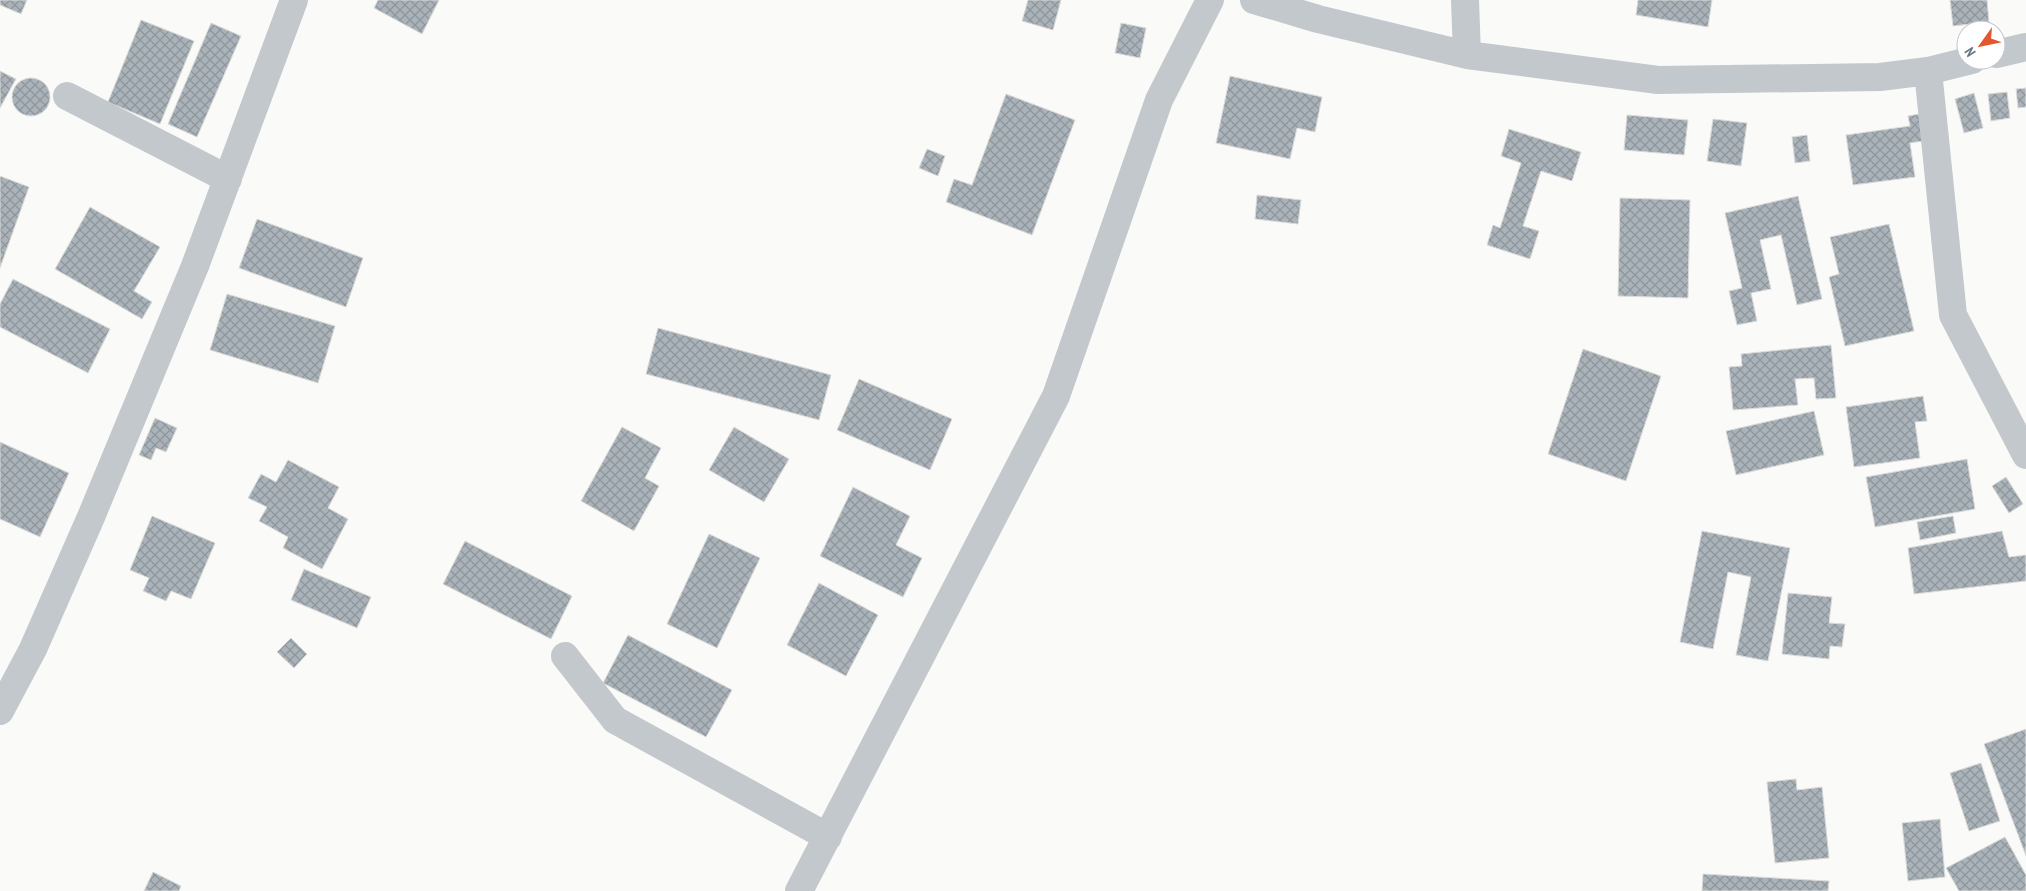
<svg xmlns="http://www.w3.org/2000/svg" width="2026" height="891" font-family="'PT Sans Narrow',sans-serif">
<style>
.building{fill:url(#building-cross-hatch);stroke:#dcdcda}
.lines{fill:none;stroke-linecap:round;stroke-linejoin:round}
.minor{stroke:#c3c8cc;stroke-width:28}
</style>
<defs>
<pattern id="building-cross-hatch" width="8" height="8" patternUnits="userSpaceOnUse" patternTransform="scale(1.25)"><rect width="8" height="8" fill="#aab3b9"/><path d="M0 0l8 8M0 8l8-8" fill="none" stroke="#8e969c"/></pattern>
</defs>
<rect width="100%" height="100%" fill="#fafaf8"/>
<path class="building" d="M0,0H27L21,14L0,5Z
M378,0H439L422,34L374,8Z
M1028,0H1061L1053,30L1022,21Z
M1638,0H1712L1708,27L1636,15Z
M1950,0H1987L1989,22L1953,26Z
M141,20L194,41L160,124L108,102Z
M211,23L241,36L197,137L168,124Z
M1121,23L1146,28L1140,58L1115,53Z
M0,71L16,79L0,108Z
M1230,76L1322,97L1315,132L1297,128L1290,159L1216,143Z
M12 97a19 19 0 1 1 38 0a19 19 0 1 1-38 0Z
M2026,88V107L2018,108L2016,89Z
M2007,92L2010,118L1991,121L1988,94Z
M1974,93L1983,128L1964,133L1955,99Z
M1006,94L1075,120L1032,235L946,202L954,179L972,185Z
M1919,114L1923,141L1910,143L1915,177L1853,185L1846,135L1910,126L1908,116Z
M1627,115L1688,120L1684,155L1624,150Z
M1713,119L1747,123L1741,166L1707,161Z
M1509,129L1581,152L1572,181L1541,171L1523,226L1539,231L1530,259L1487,245L1493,225L1500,228L1521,163L1501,156Z
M1807,135L1810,161L1795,163L1792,137Z
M927,149L945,156L938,176L919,168Z
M0,176L29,187L0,268Z
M1257,195L1301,200L1298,224L1255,219Z
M1798,196L1822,299L1797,305L1781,235L1760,240L1771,289L1751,293L1757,321L1737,325L1729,291L1742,288L1725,213Z
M1620,198L1690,200L1688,298L1618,296Z
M90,207L160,247L134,291L152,302L142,319L55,269Z
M257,219L363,258L346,307L239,268Z
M1889,224L1914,331L1845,346L1829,277L1839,274L1830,237Z
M13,279L110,329L88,373L0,327V304Z
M227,294L335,326L318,383L210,350Z
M658,328L831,375L819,420L646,374Z
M1831,345L1836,398L1816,399L1814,378L1795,379L1798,405L1733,410L1729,367L1742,366L1741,354Z
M1583,349L1661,376L1626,481L1548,454Z
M859,379L952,419L930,470L837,430Z
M1923,396L1927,421L1915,422L1920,458L1854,467L1846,407Z
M1814,411L1824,455L1736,475L1726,431Z
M155,418L177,428L166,452L156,448L151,460L139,455Z
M622,427L661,448L645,478L659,486L634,531L581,501Z
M734,427L789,459L764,502L709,470Z
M0,442L69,473L40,537L0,519Z
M1967,459L1975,509L1875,527L1866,477Z
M288,460L339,487L328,508L348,519L322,569L283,548L288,537L259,521L267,507L248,498L261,474L276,482Z
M2006,477L2023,504L2009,513L1992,486Z
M853,487L910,516L896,545L922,558L903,597L820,556Z
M152,516L215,543L191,599L171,591L166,601L143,591L149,578L130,570Z
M1953,516L1956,533L1920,540L1917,522Z
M1702,531L1790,548L1768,661L1736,655L1751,577L1728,572L1713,649L1680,642Z
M2002,531L2009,557L2026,555V581L1914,594L1908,548Z
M709,534L760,558L717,648L667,624Z
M465,541L572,596L551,639L443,584Z
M304,569L371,597L357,628L291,600Z
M819,583L878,615L846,676L787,645Z
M1788,593L1832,597L1829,623L1845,624L1842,647L1830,646L1829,659L1782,654Z
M628,635L732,690L706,737L603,683Z
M291,638L307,654L294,668L277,652Z
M2026,729V856L1984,744Z
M1981,763L2000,821L1969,831L1950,773Z
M1796,779L1797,790L1822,787L1829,858L1775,863L1767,782Z
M1940,819L1945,877L1908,881L1902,823Z
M2005,837L2026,875V891H1959L1946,868Z
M153,872L181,886L179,891H144Z
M1703,874L1829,881L1828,891H1702Z"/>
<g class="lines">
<path class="minor" d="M1254,0L1318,19L1467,55L1658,80L1880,77L1928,71L1972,60
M1465,0L1467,55
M1996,54L2026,47
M1928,71L1953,315L2026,455
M67,96L228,179
M565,656L615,720L828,837
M0,711L33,649L91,517L195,266L294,0
M799,891L1056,396L1159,100L1210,0"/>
</g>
<g transform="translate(1981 45) rotate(237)"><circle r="24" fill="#ffffff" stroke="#c1c8cd"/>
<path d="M0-4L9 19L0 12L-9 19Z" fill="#e4572e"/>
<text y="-8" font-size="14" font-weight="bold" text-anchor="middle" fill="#657683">N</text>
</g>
</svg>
